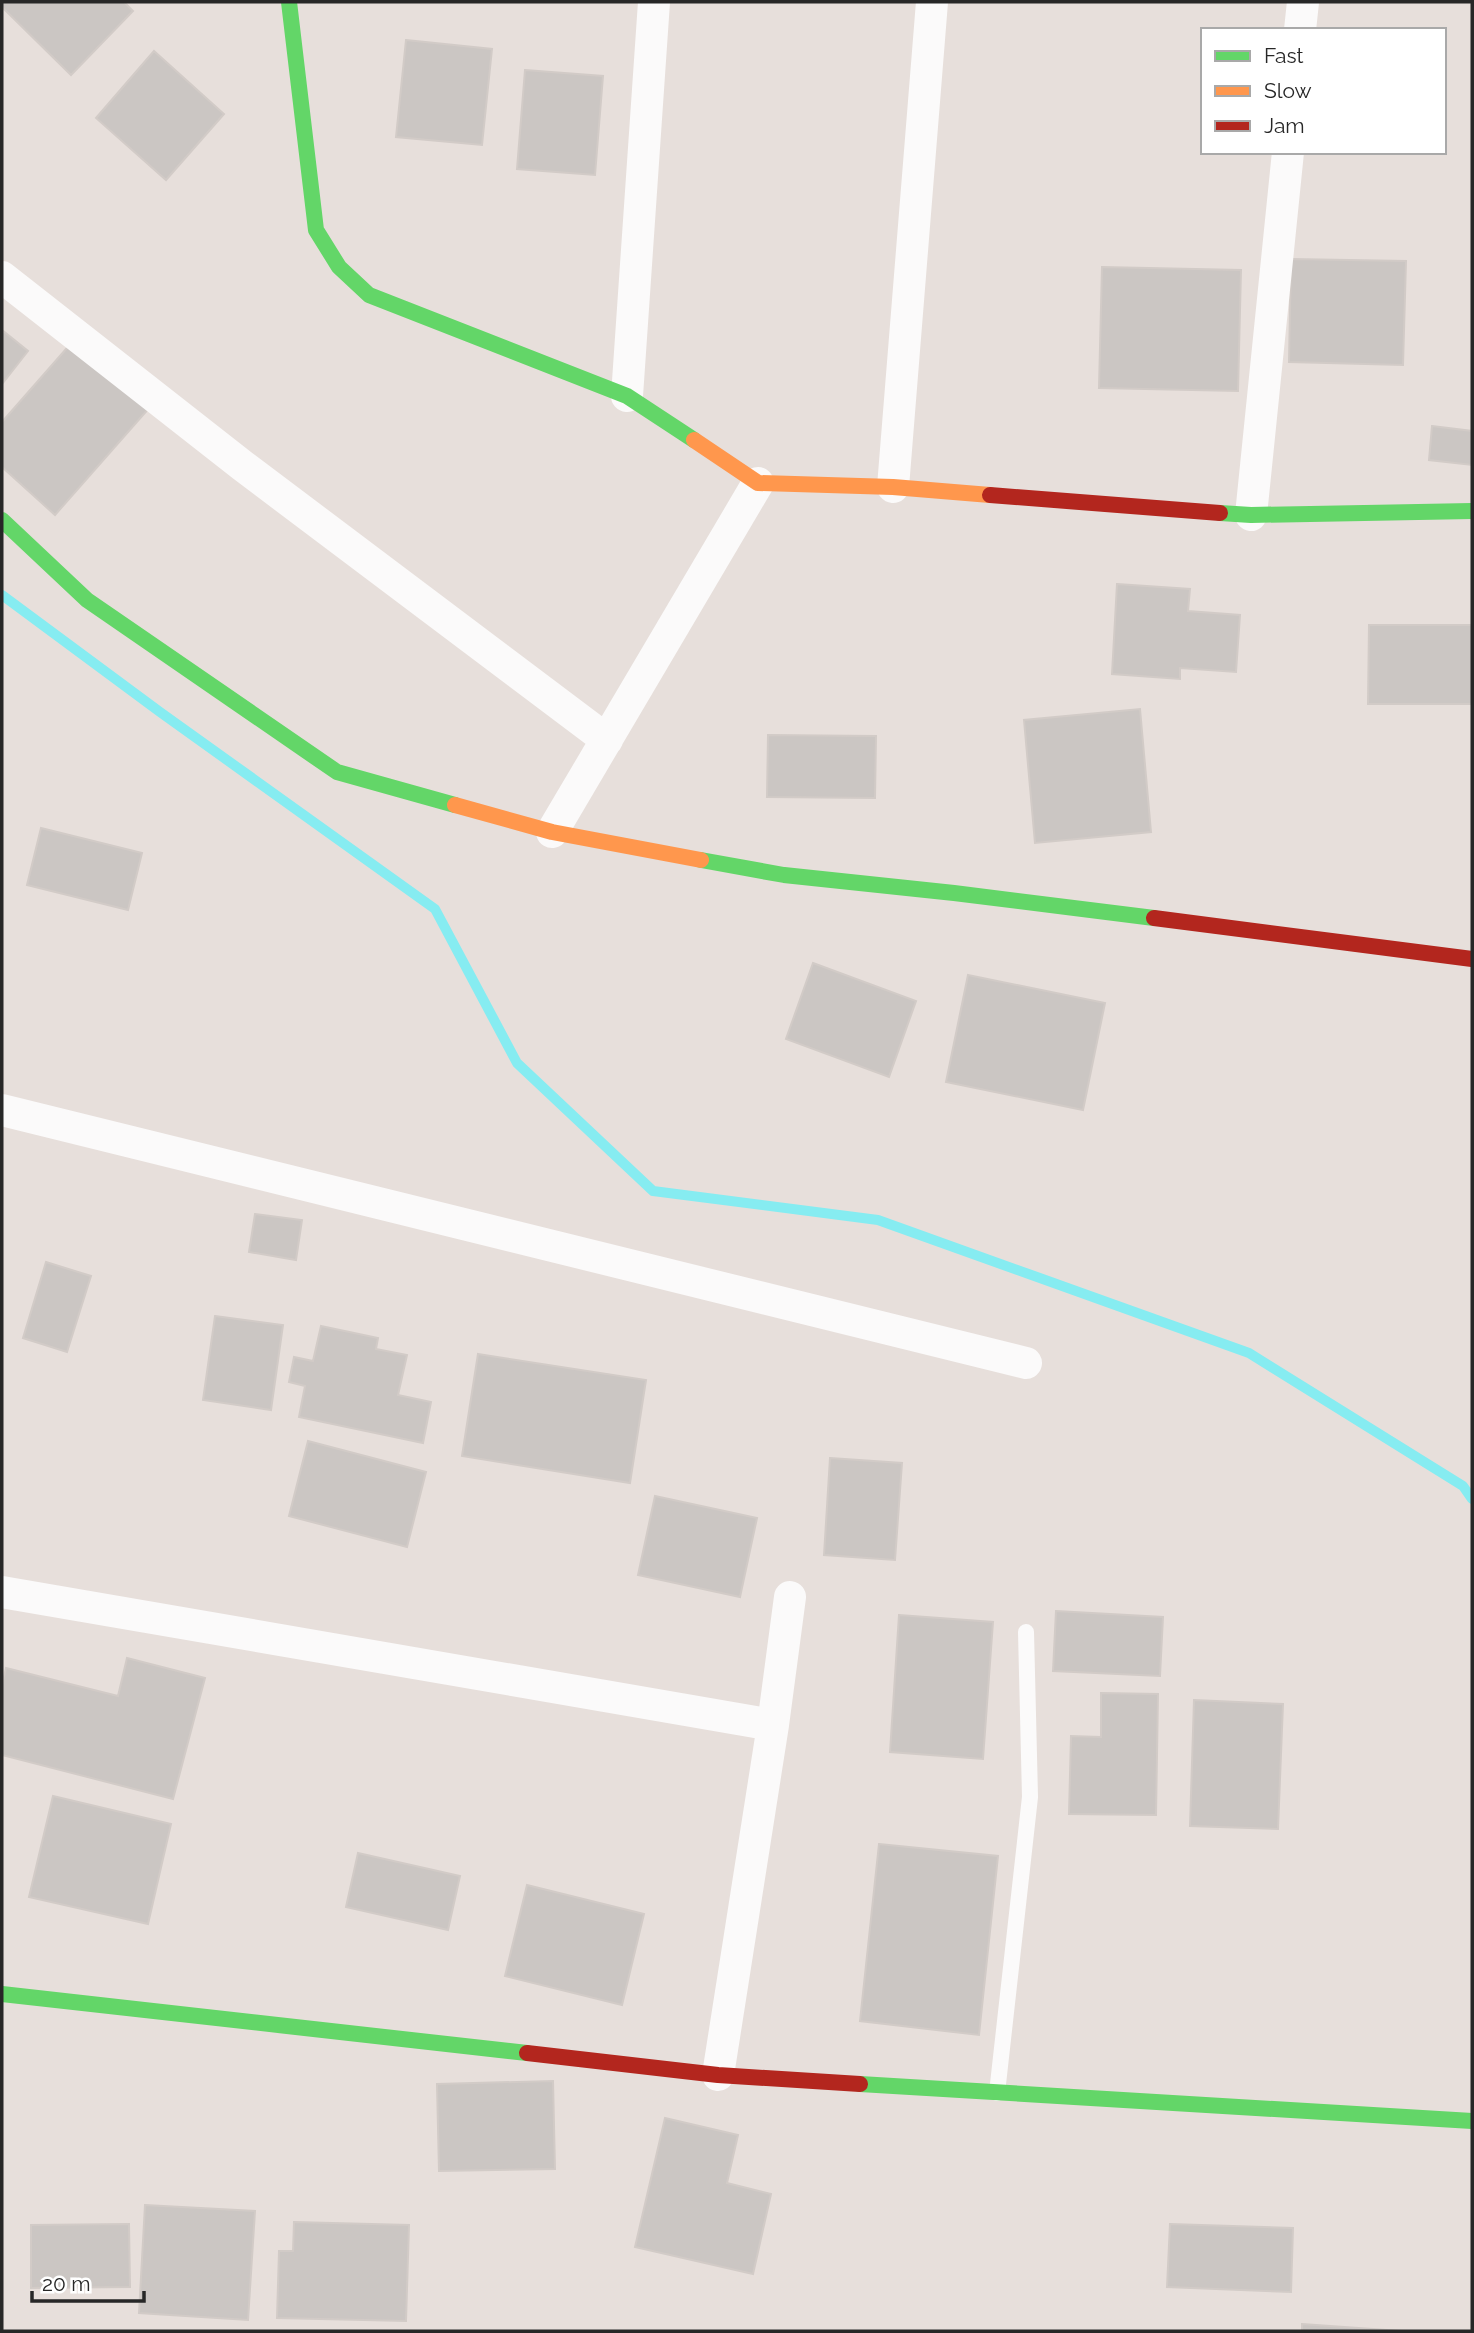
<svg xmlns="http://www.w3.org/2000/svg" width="1474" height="2333" font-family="Raleway,sans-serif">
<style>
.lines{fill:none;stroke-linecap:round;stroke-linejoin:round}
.stream{stroke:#86ecf1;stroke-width:10}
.building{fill:#cbc6c3;stroke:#d2cbc7;stroke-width:2}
.lane{stroke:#fbfafa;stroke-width:16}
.street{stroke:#fbfafa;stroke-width:32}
.fast{stroke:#63d668;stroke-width:16}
.slow{stroke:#ff974d;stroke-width:16}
.jam{stroke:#b3261e;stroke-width:16}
</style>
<rect width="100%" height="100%" fill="#e7dfdb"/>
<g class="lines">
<path class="stream" d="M2,595L160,712L435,909L517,1063L653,1191L878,1220L1249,1353L1463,1486L1472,1499"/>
</g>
<path class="building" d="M2,2H124L133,11L71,75L2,7Z
M406,40L492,49L482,145L396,137Z
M154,51L224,114L166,180L96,118Z
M525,70L603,76L595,175L517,169Z
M1291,259L1406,261L1403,365L1289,362Z
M1102,267L1241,270L1238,391L1099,388Z
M2,330L28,351L2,384Z
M74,340L150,407L55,515L2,467V422Z
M1432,426L1472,431V465L1429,460Z
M1117,584L1190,589L1188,611L1240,615L1236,672L1180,668V679L1112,674Z
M1369,625H1472V704H1368Z
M1140,709L1151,832L1035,843L1024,720Z
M768,735L876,736L875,798L767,797Z
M41,828L142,853L128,910L27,885Z
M813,963L916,1001L889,1077L786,1039Z
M968,975L1105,1003L1083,1110L946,1082Z
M255,1214L302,1220L296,1260L249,1252Z
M46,1262L91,1276L67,1352L23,1338Z
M215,1316L283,1325L271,1410L203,1400Z
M321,1326L378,1338L376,1349L407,1355L398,1395L431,1402L423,1443L299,1417L305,1386L289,1382L294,1357L313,1361Z
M478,1354L646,1380L630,1483L462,1456Z
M308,1441L426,1472L407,1547L289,1516Z
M830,1458L902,1463L895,1560L824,1555Z
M655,1496L757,1518L740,1597L638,1575Z
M1056,1611L1163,1617L1160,1676L1053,1671Z
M899,1615L993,1622L983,1759L890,1752Z
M127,1658L205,1678L173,1799L2,1755V1685L6,1668L118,1696Z
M1101,1693L1158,1694L1156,1815L1069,1814L1071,1736L1101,1737Z
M1194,1700L1283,1704L1278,1829L1190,1826Z
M53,1796L171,1824L148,1924L29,1897Z
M879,1844L998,1856L979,2035L860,2021Z
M358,1853L460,1876L448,1930L346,1907Z
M527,1885L644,1914L622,2005L505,1976Z
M553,2081L555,2169L439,2171L437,2084Z
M665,2118L738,2135L727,2183L771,2194L753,2274L635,2247Z
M145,2205L255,2211L248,2320L139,2313Z
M294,2222L409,2225L406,2321L277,2318L279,2251H293Z
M129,2224L130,2287L31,2288V2225Z
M1170,2224L1293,2228L1291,2292L1167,2287Z
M1302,2324L1401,2331H1302Z"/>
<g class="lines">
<path class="lane" d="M997,2093L1030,1797L1026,1632"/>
<path class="street" d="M1300,30L1303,2
M2,277L243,466L607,740
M627,396L654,2
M893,487L932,2
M1251,515L1288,152
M552,832L758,483
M2,1110L1026,1363
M2,1592L773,1725
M718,2075L773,1725L790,1597"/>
<path class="fast" d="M289,2L316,230L339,267L369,295L627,396L694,440
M1220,513L1251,515L1472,511
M2,520L87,600L337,772L455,805
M701,860L784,875L954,893L1154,918
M2,1994L527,2053
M860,2084L1472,2121"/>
<path class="slow" d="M694,440L758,483L893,487L990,495
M455,805L552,832L701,860"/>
<path class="jam" d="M990,495L1220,513
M1154,918L1472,959
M527,2053L718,2075L860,2084"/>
</g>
<rect width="1474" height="2333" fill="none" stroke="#272727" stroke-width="7"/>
<rect x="1201" y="28" width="245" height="126" fill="#ffffff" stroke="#a9a9a9" stroke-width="2"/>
<rect x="1215" y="51" width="35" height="10" fill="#63d668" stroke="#a9a9a9" stroke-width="2"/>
<text x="1264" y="63" font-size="21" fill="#272727">Fast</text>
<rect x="1215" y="86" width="35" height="10" fill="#ff974d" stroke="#a9a9a9" stroke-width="2"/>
<text x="1264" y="98" font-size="21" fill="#272727">Slow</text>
<rect x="1215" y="121" width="35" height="10" fill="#b3261e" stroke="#a9a9a9" stroke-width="2"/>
<text x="1264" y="133" font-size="21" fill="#272727">Jam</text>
<path d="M32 2291v10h112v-10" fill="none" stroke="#272727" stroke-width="3.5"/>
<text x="42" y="2291" font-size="21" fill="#272727" stroke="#ffffff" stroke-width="5" paint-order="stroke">20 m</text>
</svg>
